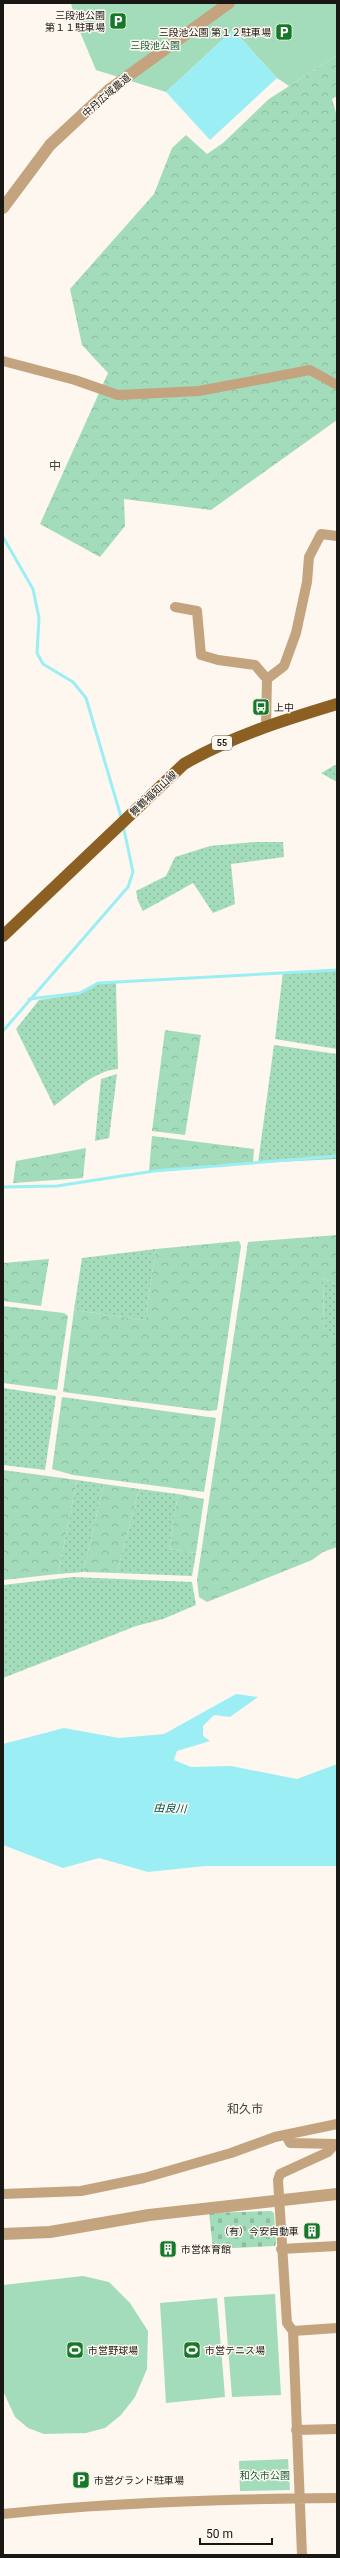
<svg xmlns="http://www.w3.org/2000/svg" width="340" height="2558" font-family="Roboto,'Noto Sans JP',sans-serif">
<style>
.grass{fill:url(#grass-dots)}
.forest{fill:url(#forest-crowns)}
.cemetery{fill:url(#cemetery-stones)}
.park{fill:#a2dcba}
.water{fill:#9ceef5}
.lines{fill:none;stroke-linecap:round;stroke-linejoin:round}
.stream{stroke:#9ceef5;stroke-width:3}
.minor{stroke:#c4a47f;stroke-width:10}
.tertiary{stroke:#c4a47f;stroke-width:12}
.primary{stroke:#8c5f23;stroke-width:12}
.labels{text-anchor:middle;stroke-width:3;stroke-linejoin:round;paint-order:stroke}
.shield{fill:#fdf7ef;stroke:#5e5b56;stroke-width:1}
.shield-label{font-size:9px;font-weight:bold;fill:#1a1815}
.poi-label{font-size:10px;fill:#1a1815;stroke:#fdf7ef;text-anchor:start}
.park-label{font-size:10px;fill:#175d3c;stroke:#fdf7ef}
.street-label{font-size:10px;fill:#1a1815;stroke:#fdf7ef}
.water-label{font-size:11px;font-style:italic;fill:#004e53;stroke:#fdf7ef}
.quarter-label{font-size:12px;fill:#49433d;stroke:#fdf7ef}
</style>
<defs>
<pattern id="grass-dots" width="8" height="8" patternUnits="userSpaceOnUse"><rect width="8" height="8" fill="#a2dcba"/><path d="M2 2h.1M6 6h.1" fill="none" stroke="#8bbc9f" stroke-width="1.8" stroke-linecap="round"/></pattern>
<pattern id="forest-crowns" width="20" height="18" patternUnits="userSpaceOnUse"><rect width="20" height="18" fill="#a2dcba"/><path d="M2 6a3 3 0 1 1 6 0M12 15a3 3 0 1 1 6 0" fill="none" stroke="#8bbc9f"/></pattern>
<pattern id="cemetery-stones" width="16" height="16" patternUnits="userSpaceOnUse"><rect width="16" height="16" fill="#a2dcba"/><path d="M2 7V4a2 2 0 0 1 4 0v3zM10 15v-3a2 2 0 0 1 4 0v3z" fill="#8bbc9f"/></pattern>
</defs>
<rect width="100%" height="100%" fill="#fdf7ef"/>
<path class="grass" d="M337,764V782L321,773Z
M254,842H283L284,857L231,864L235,904L213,913L193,883L143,911L138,901L136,891L166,876L175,857L210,846Z
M337,970V1049L275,1039L283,972Z
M116,982L118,1069C95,1070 72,1093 54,1106L16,1029L39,1000L80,994L98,984Z
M274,1045L337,1054V1159L258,1163Z
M117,1074L109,1138L95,1141L101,1079Z
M156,1249L145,1320L74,1310L82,1258Z
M323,1278L337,1285V1338L324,1333Z
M3,1388L56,1396L45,1470L3,1465Z
M77,1480L104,1484L83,1572L58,1574Z
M139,1489L178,1494L169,1549L196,1553L192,1576L117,1573Z
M73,1577L192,1582L196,1605L163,1619L136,1626L3,1678V1585Z"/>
<path class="forest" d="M337,55V96L332,99L337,116V420L211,510L124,499L125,526L100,557L40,524L108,373L82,345L70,289L154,194L172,148L186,135L207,154L223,143L269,99Z
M165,1030L201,1035L185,1135L152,1131Z
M152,1136L254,1149L253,1163L149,1171Z
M86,1148L83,1178L13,1183L16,1161Z
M337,1235V1285L323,1278L324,1332L337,1338V1547L323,1552L312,1560L207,1602L199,1597L197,1580L248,1242Z
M239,1241L241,1246L217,1410L209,1411L63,1392L74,1310L145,1320L156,1249Z
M49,1259L41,1306L3,1301V1263Z
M3,1306L64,1313L68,1316L57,1390L3,1383Z
M62,1397L216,1418L204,1492L73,1475L52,1469Z
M3,1470L77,1480L58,1574L3,1580Z
M104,1484L139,1489L117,1573L83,1572Z
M178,1494L204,1499L196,1553L169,1549Z"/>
<path class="cemetery" d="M271,2211L274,2213L276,2243L275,2246L213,2249L209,2213Z"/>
<path class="park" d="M71,3H337V55L289,86L277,78L233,30L166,92L96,70L75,20Z
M83,2276L109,2282L130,2303L148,2331L147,2369L135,2397L121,2415L105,2428L86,2433L44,2434L28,2428L15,2417L3,2391V2285Z
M275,2294L281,2395L232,2397L224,2297Z
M217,2298L225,2397L166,2403L160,2303Z
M288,2459L290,2490L240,2491L239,2461Z"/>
<path class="water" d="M233,30L277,78L210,140L166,92Z
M236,1694L258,1697L230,1717L214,1715L203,1726V1736L210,1741L177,1751L174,1760L191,1767L231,1766L297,1779L337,1764V1866H205L148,1872L99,1858L63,1868L3,1845V1744L64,1728L119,1738L164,1734Z"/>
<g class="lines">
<path class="stream" d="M3,537L33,589L39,618L37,653L43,664L73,682L86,698L122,820
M29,999L80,993L98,983L337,970
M3,1031L128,887L133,872L123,825
M3,1187L57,1186L154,1171L337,1156"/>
<path class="minor" d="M3,361L75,380L118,395L199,391L310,370L337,385
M175,607L197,611L201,655L218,660L255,665L267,679L266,726
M267,679L284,666L296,633L307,582L309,557L321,534L337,536
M286,2135L290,2143L337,2144
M3,2194L81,2191L144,2178L231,2153L275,2137L337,2124
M281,2249L337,2246
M293,2331L337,2328
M296,2430L337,2429
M3,2514C114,2502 226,2499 337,2498
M302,2555L293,2331L287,2323L278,2180L280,2174L328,2152L335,2144"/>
<path class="tertiary" d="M3,208L50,145L110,89L229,3
M3,2234L50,2232L149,2215L337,2194"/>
<path class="primary" d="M3,936L184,764C232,736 284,720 337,704"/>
</g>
<defs>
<symbol id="parking-square" viewBox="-11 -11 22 22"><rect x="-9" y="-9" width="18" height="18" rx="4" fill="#187829" stroke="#fdf7ef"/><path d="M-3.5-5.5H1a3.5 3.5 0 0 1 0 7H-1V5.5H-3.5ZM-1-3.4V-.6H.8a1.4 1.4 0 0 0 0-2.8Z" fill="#fff"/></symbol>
<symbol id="bus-square" viewBox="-11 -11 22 22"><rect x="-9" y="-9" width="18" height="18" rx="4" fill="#187829" stroke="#fdf7ef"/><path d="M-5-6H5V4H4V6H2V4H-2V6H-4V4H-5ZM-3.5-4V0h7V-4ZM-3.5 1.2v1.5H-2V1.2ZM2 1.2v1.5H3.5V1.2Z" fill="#fff"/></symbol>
<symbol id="building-square" viewBox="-11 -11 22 22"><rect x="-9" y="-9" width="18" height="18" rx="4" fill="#187829" stroke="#fdf7ef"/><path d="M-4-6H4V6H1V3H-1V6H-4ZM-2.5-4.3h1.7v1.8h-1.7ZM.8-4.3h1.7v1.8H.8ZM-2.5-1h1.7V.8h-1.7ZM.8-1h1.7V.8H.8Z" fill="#fff"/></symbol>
<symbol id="stadium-square" viewBox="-11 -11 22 22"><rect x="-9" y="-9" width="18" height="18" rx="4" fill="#187829" stroke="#fdf7ef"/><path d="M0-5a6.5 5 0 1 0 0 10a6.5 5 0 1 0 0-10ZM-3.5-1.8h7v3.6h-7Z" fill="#fff"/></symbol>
</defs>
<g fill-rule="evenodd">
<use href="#parking-square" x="108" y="11" width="20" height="20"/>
<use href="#parking-square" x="274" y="22" width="20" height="20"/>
<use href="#bus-square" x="251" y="697" width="20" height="20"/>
<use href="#building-square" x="302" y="2221" width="20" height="20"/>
<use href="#building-square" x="158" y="2239" width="20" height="20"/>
<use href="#stadium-square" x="65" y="2340" width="20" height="20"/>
<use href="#stadium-square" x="182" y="2340" width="20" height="20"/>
<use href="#parking-square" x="71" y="2470" width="20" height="20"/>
</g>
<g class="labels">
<rect class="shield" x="212" y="736" width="20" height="14" rx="3"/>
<g class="shield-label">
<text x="222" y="746">55</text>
</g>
<g class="poi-label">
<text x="105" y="19" text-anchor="end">三段池公園<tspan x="105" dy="12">第１１駐車場</tspan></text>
<text x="271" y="36" text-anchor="end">三段池公園 第１２駐車場</text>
<text x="274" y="711">上中</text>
<text x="299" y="2235" text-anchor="end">（有）今安自動車</text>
<text x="181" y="2253">市営体育館</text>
<text x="88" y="2354">市営野球場</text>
<text x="205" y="2354">市営テニス場</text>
<text x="94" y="2484">市営グランド駐車場</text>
</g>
<g class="park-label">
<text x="155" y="49">三段池公園</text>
<text x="265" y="2479">和久市公園</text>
</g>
<g class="street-label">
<text transform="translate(106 95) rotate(-41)" y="4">中丹広域農道</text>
<text transform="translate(153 793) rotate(-43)" y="4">舞鶴福知山線</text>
</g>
<g class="water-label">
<text transform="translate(170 1808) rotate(3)" y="4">由良川</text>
</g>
<g class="quarter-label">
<text x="55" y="470">中</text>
<text x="245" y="2113">和久市</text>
</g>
</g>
<rect width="340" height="2558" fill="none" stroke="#1a1815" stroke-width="8"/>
<path d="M200 2538v6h72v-6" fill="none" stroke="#1a1815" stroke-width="2"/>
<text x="206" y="2538" font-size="12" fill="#1a1815" stroke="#fdf7ef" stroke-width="3" paint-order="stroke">50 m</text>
</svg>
